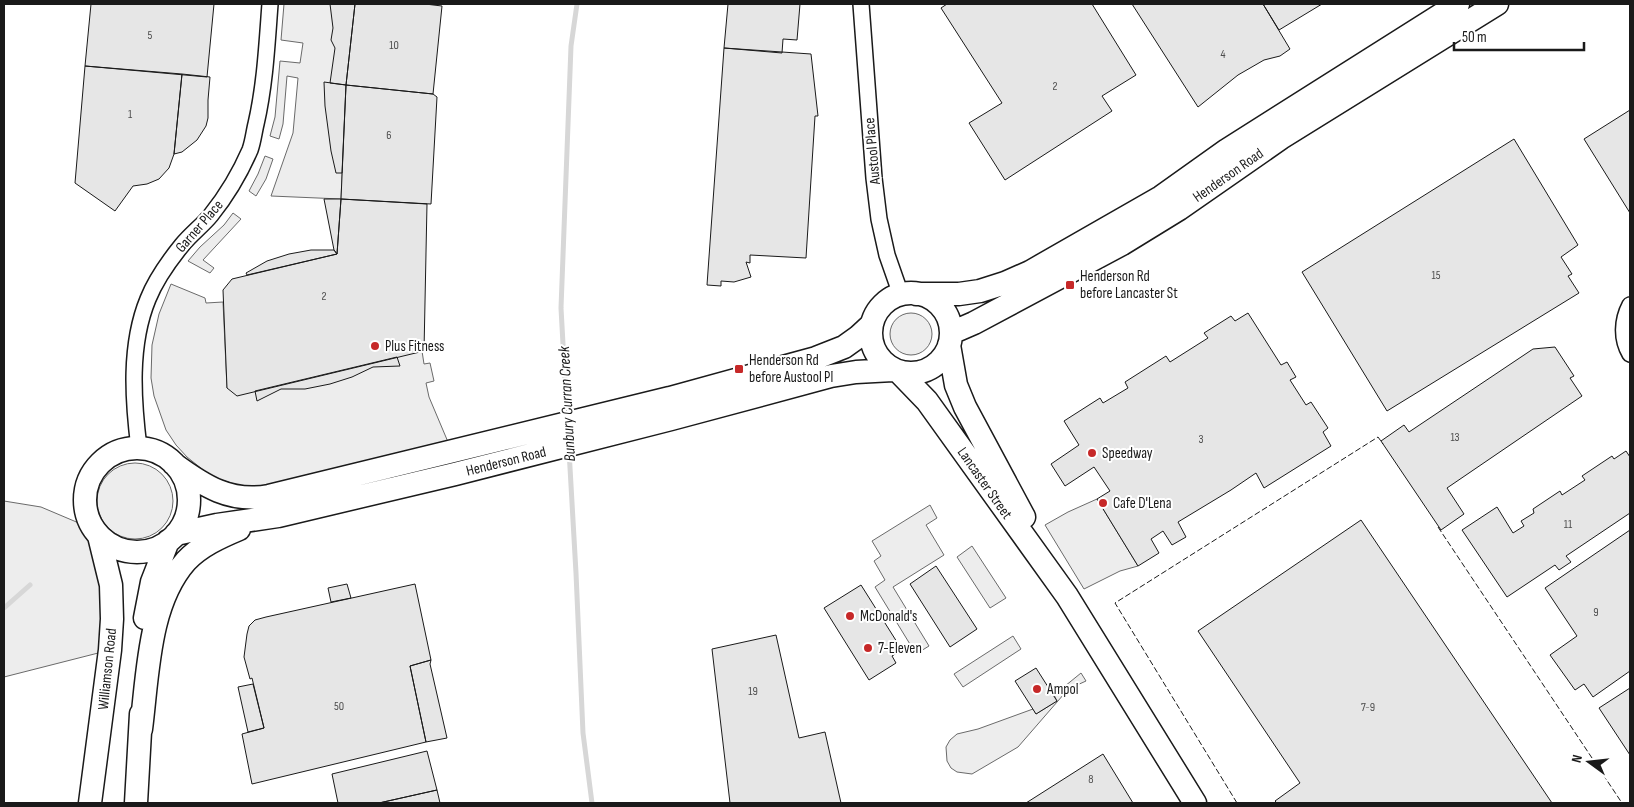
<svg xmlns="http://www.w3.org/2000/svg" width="1634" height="807" font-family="'Sofia Sans Condensed',sans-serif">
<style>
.built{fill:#ededed;stroke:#6a6a6a}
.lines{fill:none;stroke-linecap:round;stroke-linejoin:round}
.stream{stroke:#d7d7d7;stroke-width:5}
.building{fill:#e6e6e6;stroke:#1a1a1a}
.street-casing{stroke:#1a1a1a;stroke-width:18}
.secondary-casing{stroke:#1a1a1a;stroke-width:25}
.street{stroke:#fff;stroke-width:15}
.secondary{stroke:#fff;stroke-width:22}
.fence{stroke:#1a1a1a;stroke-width:1;stroke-dasharray:6 2.5;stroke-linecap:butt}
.poi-dot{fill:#c62828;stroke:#fff;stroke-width:2}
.labels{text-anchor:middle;stroke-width:4;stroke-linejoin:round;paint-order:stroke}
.number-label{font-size:12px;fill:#4d4d4d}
.street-label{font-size:15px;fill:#1a1a1a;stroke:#fff}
.poi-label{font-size:15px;fill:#1a1a1a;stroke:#fff;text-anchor:start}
.water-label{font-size:16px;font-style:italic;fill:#1a1a1a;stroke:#fff}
</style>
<rect width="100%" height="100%" fill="#fff"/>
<path class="built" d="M284,4H355L346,85L341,199L271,196L293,133L298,78L287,76L283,124L279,139L270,136L275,117L280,61L300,63L303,43L281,40Z
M265,156L273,159L266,179L256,196L249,191L258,174Z
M233,213L241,219L203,260L214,268L210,273L188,261L200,247L224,225Z
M171,284L205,298L206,303L223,302L227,388L422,351L424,364L430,363L434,381L426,383L429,397L448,442L261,488L244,487L212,477L187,457L176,445L166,430L154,396L151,378L152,345L159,314Z
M890 334a21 21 0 1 1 42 0a21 21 0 1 1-42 0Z
M97 501a38 38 0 1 1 76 0a38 38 0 1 1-76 0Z
M1097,499L1138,566L1120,571L1084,589L1045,525L1068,512Z
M4,501L41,507L93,529L110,650L4,677Z
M930,505L937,518L926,525L944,555L893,587L929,646L916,654L875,587L885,580L874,561L881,556L872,541Z
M972,546L1006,598L990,608L957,557Z
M1013,636L1021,649L963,687L954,674Z
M1081,673L1086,681L1075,686L1064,694L1018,747L972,774L957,772L951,768L947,761L946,747L950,740L957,734L978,729L1033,709L1036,714L1057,701L1054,695Z"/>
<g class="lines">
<path class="stream" d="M567,416L561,308L571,46L577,4
M569,450L576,573L583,733L592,803
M4,608L30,585"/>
</g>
<path class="building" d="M91,4H214L207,77L85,66Z
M330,4H355L346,85L330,83L335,48L331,40L333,28Z
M355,4H425L442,6L433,94L346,85Z
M728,4H800L797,40L783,39L782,53L724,48Z
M947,4H1092L1136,75L1102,96L1112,111L1005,180L969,123L1002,103L941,8Z
M1132,4H1263L1290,49L1280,56L1264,60L1238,75L1198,107Z
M1263,4H1322L1279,30Z
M724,48L811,54L818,116H815L806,258L750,255V263L746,262L751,277L734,282L721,281V286L707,285Z
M85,66L182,74L174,154L169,168L159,179L147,184L133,186L115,211L75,183Z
M182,74L210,77L208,100V118L206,126L197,140L182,152L174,154Z
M324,82L346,85L342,173H336L331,151L325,106Z
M346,85L433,94L437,97L431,204L341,199Z
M1630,110V213L1584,139Z
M1514,139L1578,245L1561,257L1572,274L1568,276L1579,293L1387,411L1302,272Z
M324,199H341L337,254L334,250Z
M341,199L427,204L424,351L237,396L227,388L223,290L232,279L337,254Z
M311,250H334L337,254L247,275L246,273L267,261L289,254Z
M1248,313L1281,365L1287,362L1296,377L1290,380L1306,405L1311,402L1328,428L1323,432L1331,446L1264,488L1256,473L1231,490L1178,522L1186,537L1172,545L1163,531L1151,539L1159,553L1138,566L1097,499L1110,491L1094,467L1065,486L1051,464L1079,445L1064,421L1100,398L1103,403L1128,388L1125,382L1166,356L1170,362L1208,338L1204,333L1231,316L1235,321Z
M1555,347L1574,376L1570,378L1582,396L1447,488L1464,514L1441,530L1381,441L1404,425L1409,432L1533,349Z
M397,357L400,366L373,367L352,377L330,384L305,389H281L257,401L255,391Z
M1626,451L1630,457V513L1566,556L1571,562L1559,570L1555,565L1507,597L1462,530L1497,507L1513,533L1524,526L1521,521L1534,513L1533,509L1560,491L1562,495L1585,480L1582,476L1612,456L1614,459Z
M1361,520L1552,803H1277L1275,801L1300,783L1198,631Z
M1630,530V671L1593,697L1584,684L1575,690L1550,655L1577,636L1545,588Z
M936,566L977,629L950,647L910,584Z
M347,584L351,598L331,602L328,588Z
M415,584L431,660L410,666L426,742L252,784L242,734L264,728L252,678L250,679L244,657L247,634L249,626L255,620L266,617Z
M861,585L902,650L892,656L896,663L869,680L824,608Z
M776,635L799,738L825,732L841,803H730L712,649Z
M431,660L430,664L447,738L426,742L410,666Z
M1036,668L1057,701L1036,714L1015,681Z
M253,684L264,728L248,732L238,687Z
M1630,688V755L1599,708Z
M427,751L437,790L379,803H338L332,774Z
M1103,754L1133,803H1026Z
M437,790L440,803H379Z"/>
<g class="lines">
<defs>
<path id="street" d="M861,4L874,178L879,219L887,255L901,295
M1630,305C1622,320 1621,339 1630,354
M139,448C133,400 129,345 148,299C156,279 169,261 182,245C191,234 203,225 211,215C227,195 240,173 250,150C253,142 254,132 256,124C265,85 267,44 270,4"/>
<path id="secondary" d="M871 333a40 40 0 1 1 80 0a40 40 0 1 1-80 0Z
M916,294H959L980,291L1005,283L1030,272L1161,197L1227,150L1458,4
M951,333L974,323L1122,244L1179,209L1281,138L1497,4
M949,345L956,385L965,407L1024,517
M899,372L927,401L1067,596L1195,803
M85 500a52 52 0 1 1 104 0a52 52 0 1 1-104 0Z
M174,464C204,486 230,503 269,496L670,398L816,358L844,347L858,337L871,325
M176,534L217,525L278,516L455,474L671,419L831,376L856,372L893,370
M145,618L152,582L168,541
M141,729C148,675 148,604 186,561C200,546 220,537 239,529
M90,803L110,650L112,619L111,585L99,536
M136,803L141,714"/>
</defs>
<use href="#street" class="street-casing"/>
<use href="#secondary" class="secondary-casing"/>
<use href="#street" class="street"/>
<use href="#secondary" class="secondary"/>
<path class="fence" d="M1438,527L1622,803
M1237,803L1115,603L1378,437L1383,444"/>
</g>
<g class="poi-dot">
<rect x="1065" y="280" width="10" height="10" rx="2.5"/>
<circle cx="375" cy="346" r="5"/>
<rect x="734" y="364" width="10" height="10" rx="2.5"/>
<circle cx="1092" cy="453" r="5"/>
<circle cx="1103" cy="503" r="5"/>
<circle cx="850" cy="616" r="5"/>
<circle cx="868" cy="648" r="5"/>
<circle cx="1037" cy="689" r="5"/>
</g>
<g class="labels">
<g class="number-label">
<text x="150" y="39">5</text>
<text x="394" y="49">10</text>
<text x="1223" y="58">4</text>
<text x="1055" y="90">2</text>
<text x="130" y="118">1</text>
<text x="389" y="139">6</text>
<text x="1436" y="279">15</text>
<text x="324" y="300">2</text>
<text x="1455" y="441">13</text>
<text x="1201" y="443">3</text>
<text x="1568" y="528">11</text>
<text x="1596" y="616">9</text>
<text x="753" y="695">19</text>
<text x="339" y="710">50</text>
<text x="1368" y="711">7-9</text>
<text x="1091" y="783">8</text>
</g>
<g class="street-label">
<text transform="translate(872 151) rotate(-95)" y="5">Austool Place</text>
<text transform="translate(1228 175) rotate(-35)" y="5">Henderson Road</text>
<text transform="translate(199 226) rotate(-49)" y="5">Garner Place</text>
<text transform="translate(506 461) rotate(-14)" y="5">Henderson Road</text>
<text transform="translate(985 483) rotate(55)" y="5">Lancaster Street</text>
<text transform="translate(107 669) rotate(-84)" y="5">Williamson Road</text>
</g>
<g class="poi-label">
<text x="1080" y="281">Henderson Rd<tspan x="1080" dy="17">before Lancaster St</tspan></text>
<text x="385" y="351">Plus Fitness</text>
<text x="749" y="365">Henderson Rd<tspan x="749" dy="17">before Austool Pl</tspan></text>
<text x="1102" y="458">Speedway</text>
<text x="1113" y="508">Cafe D'Lena</text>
<text x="860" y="621">McDonald's</text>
<text x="878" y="653">7-Eleven</text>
<text x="1047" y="694">Ampol</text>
</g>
<g class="water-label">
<text transform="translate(566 404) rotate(-93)" y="6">Bunbury Curran Creek</text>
</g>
</g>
<rect width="1634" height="807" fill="none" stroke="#1a1a1a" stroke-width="10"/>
<g transform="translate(1589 762) rotate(285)" stroke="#ffffff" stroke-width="4" paint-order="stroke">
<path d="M0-4L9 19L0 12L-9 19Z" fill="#1a1a1a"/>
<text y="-8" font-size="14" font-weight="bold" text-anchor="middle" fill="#1a1a1a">N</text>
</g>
<path d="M1454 42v8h130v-8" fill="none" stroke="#1a1a1a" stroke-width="2.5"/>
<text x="1462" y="42" font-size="15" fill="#1a1a1a" stroke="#ffffff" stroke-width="4" paint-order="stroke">50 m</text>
</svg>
